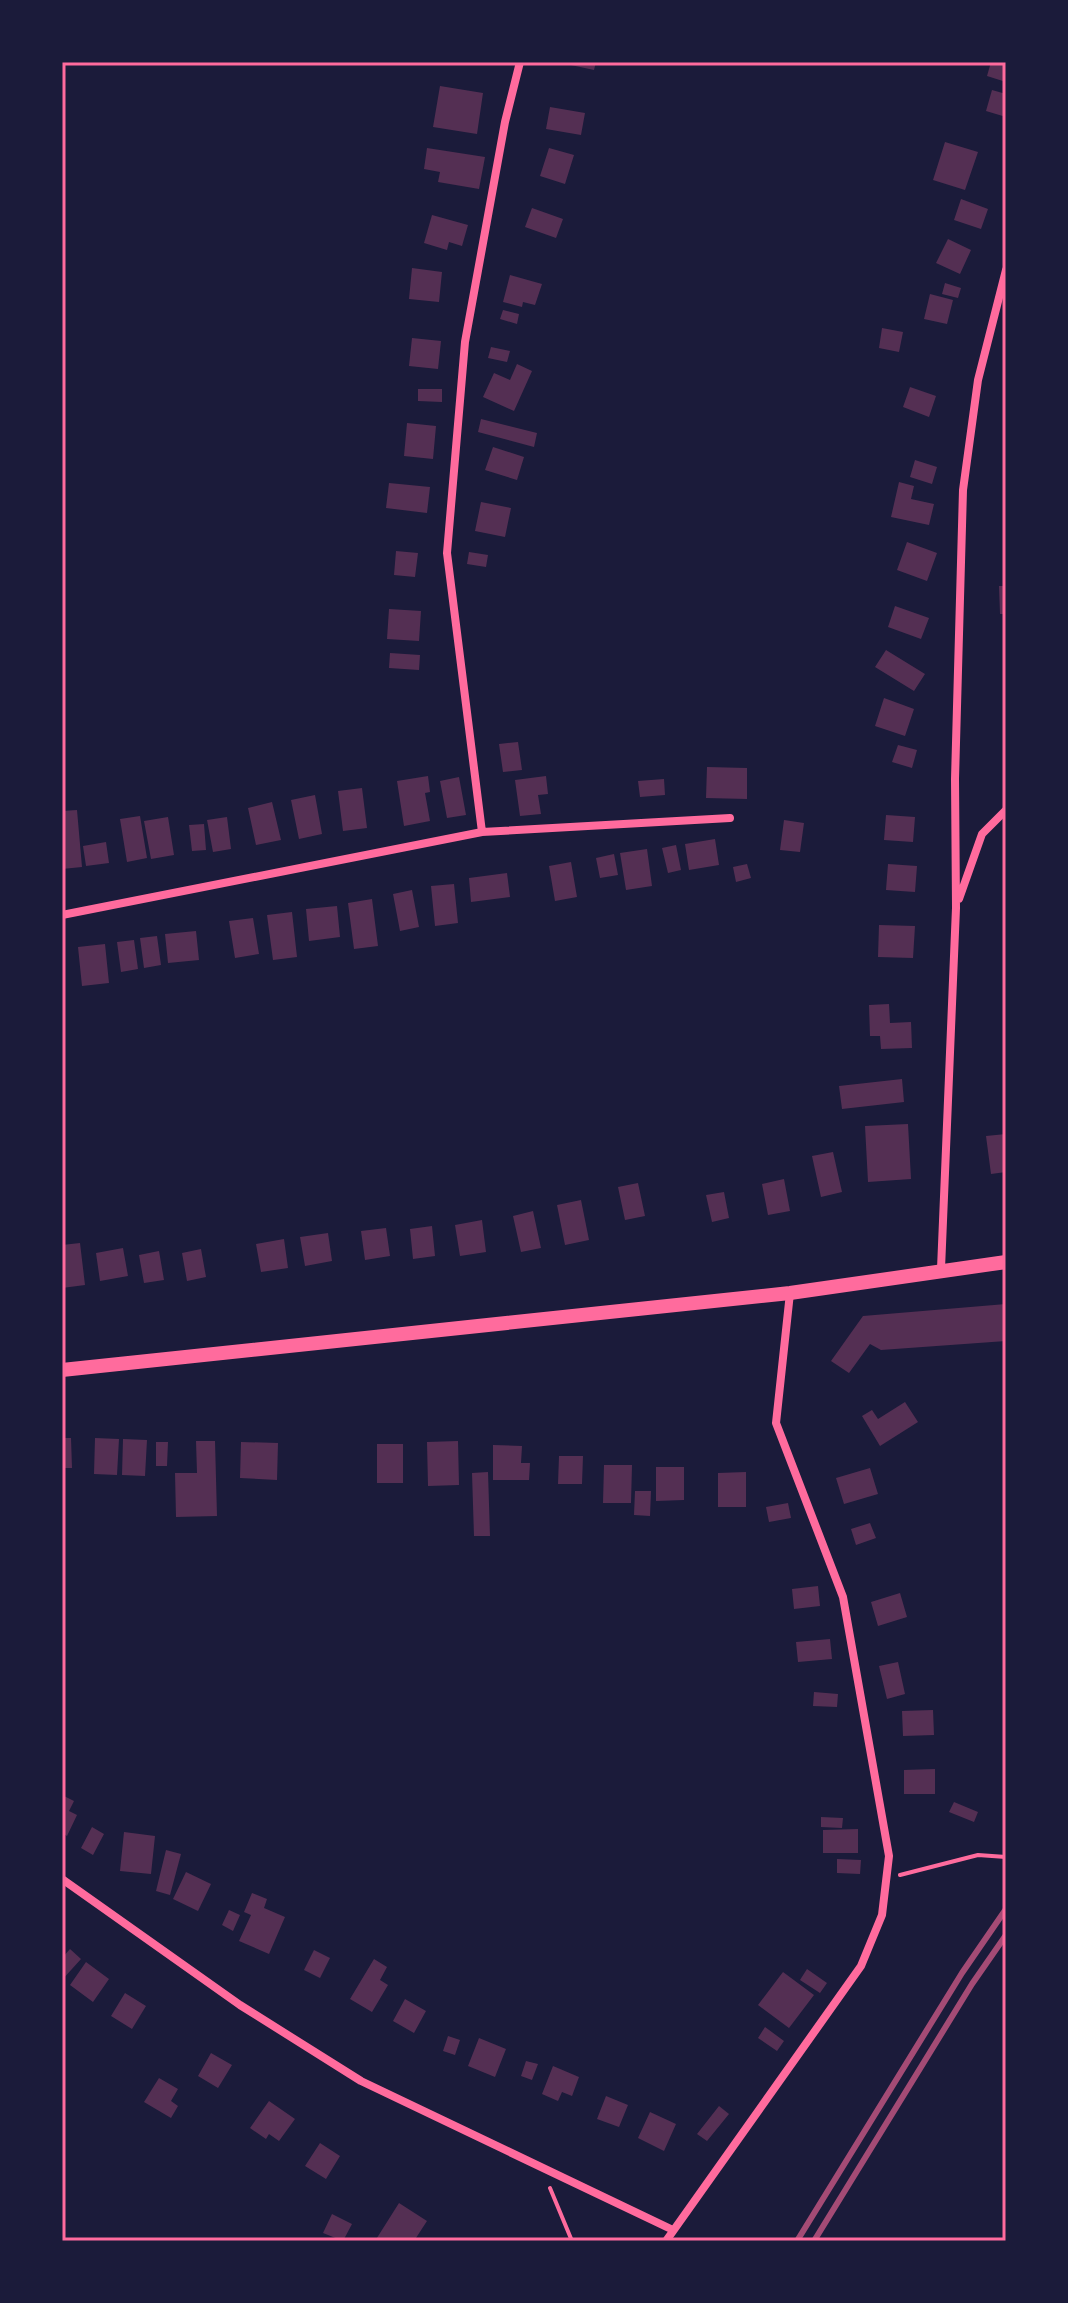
<svg xmlns="http://www.w3.org/2000/svg" width="1068" height="2303" font-family="Manrope,sans-serif">
<style>
.building{fill:#542f53}
.lines{fill:none;stroke-linecap:round;stroke-linejoin:round}
.path{stroke:#ff6b9d;stroke-width:4}
.minor{stroke:#ff6b9d;stroke-width:8}
.tertiary{stroke:#ff6b9d;stroke-width:14}
.rail{stroke:#a44b75;stroke-width:6}
.neatline{fill:none;stroke:#ff6b9d;stroke-width:3}
</style>
<rect width="100%" height="100%" fill="#1b1b3a"/>
<path class="building" d="M557,62H596L594,70Z
M991,62H1006V82L987,76Z
M440,86L483,93L477,134L433,127Z
M992,90L1006,94V117L986,111Z
M550,107L585,113L581,135L546,129Z
M945,142L978,152L965,190L933,180Z
M427,148L485,157L479,189L438,182L440,172L424,169Z
M549,148L574,155L565,184L540,176Z
M961,199L988,209L981,229L954,220Z
M532,208L563,219L556,238L525,227Z
M432,215L468,225L462,246L449,242L447,250L424,243Z
M948,239L971,250L960,274L936,263Z
M412,268L442,272L439,302L409,299Z
M510,275L542,284L535,305L523,302L522,307L503,302Z
M945,283L961,288L958,298L942,294Z
M930,294L953,300L947,324L924,319Z
M503,310L519,314L517,324L500,319Z
M882,328L903,332L899,352L879,348Z
M412,338L441,341L438,369L409,366Z
M491,347L510,351L507,362L488,358Z
M517,364L532,371L514,411L483,397L494,373L510,380Z
M910,387L936,396L929,417L903,407Z
M418,389H442V402L418,401Z
M481,419L537,433L534,447L478,432Z
M407,423L436,426L433,459L404,456Z
M493,447L524,457L517,480L485,470Z
M915,460L937,467L932,484L910,477Z
M899,482L914,486L911,499L934,504L929,525L891,517Z
M389,483L430,487L427,513L386,508Z
M481,502L511,508L505,537L475,531Z
M907,542L937,553L927,581L897,570Z
M396,551L418,553L415,577L394,575Z
M469,552L488,555L486,567L467,564Z
M999,586H1006V614H1000Z
M895,606L929,618L921,639L888,627Z
M389,609L421,611L419,641L387,639Z
M886,650L925,674L914,691L875,667Z
M390,653L420,655L419,670L389,668Z
M884,698L914,709L905,736L875,726Z
M518,742L522,770L503,772L499,744Z
M898,745L917,750L912,768L892,762Z
M707,767L747,768V799L706,798Z
M428,776L430,792L425,793L430,821L404,826L397,781Z
M546,776L548,794L538,795L541,814L520,816L515,780Z
M459,777L466,815L447,818L440,781Z
M664,779L665,795L640,797L638,781Z
M362,788L367,828L343,831L338,791Z
M315,795L322,834L299,839L291,800Z
M272,802L281,840L256,845L248,808Z
M77,810L82,867L62,869V811Z
M886,815L915,817L913,842L884,840Z
M140,816L147,858L127,862L120,819Z
M168,817L174,855L151,859L144,821Z
M227,817L231,849L213,852L207,820Z
M784,820L804,823L800,852L780,850Z
M204,824L206,850L192,851L189,825Z
M715,839L719,865L689,870L685,844Z
M106,842L109,863L86,866L83,846Z
M676,845L681,870L668,873L662,848Z
M647,849L652,886L626,890L620,853Z
M614,854L618,875L600,878L596,858Z
M571,862L577,897L555,901L549,866Z
M747,864L751,878L736,882L733,867Z
M888,864L917,866L915,892L886,890Z
M507,873L510,897L471,902L469,878Z
M454,884L458,923L435,926L431,886Z
M412,890L419,927L400,931L393,894Z
M372,899L378,946L354,949L348,903Z
M337,906L340,937L309,941L306,909Z
M292,912L297,957L273,960L267,915Z
M253,918L259,954L235,958L229,921Z
M879,925L915,926L913,958L878,957Z
M196,931L199,960L168,963L165,934Z
M157,936L161,965L144,968L140,938Z
M134,940L138,969L121,972L117,942Z
M105,944L109,983L82,986L78,947Z
M889,1004L890,1023L911,1022L912,1048L881,1049L880,1036H870L869,1005Z
M902,1079L904,1102L842,1109L839,1086Z
M908,1124L911,1179L868,1182L865,1126Z
M1006,1134V1172L991,1174L986,1136Z
M833,1152L842,1192L821,1197L812,1156Z
M784,1179L790,1211L768,1215L762,1184Z
M638,1183L645,1216L625,1220L618,1187Z
M724,1192L729,1218L712,1222L706,1195Z
M581,1200L589,1240L565,1245L557,1205Z
M533,1211L541,1248L521,1252L513,1216Z
M482,1220L486,1252L460,1256L455,1225Z
M432,1226L435,1256L413,1259L410,1229Z
M386,1228L390,1256L365,1260L361,1231Z
M328,1233L332,1261L305,1266L300,1237Z
M284,1239L288,1268L261,1272L256,1244Z
M80,1243L85,1285L62,1288V1245Z
M123,1248L128,1276L100,1281L96,1253Z
M201,1249L206,1277L187,1281L182,1253Z
M159,1251L164,1280L144,1283L139,1255Z
M1006,1304V1341L881,1350L870,1344L849,1373L831,1361L863,1316Z
M905,1402L918,1422L880,1446L862,1416L872,1410L878,1419Z
M62,1438H71L72,1468H62Z
M95,1438L119,1439L117,1475L94,1474Z
M123,1439L147,1440L145,1476L122,1475Z
M196,1441H215L217,1516L176,1517L175,1473H197Z
M458,1441L459,1485L428,1486L427,1442Z
M156,1442H168L167,1466H156Z
M241,1442L278,1443L277,1480L240,1478Z
M377,1444H403V1483H377Z
M493,1445L522,1446L521,1463H530L529,1480H493Z
M559,1456H583L582,1484H558Z
M604,1465H632L631,1503H603Z
M656,1467H684V1500L656,1501Z
M870,1468L878,1494L844,1504L836,1478Z
M488,1472L490,1536H474L472,1473Z
M746,1472V1507H718V1473Z
M635,1491H651L650,1516L634,1515Z
M788,1503L791,1518L769,1522L766,1507Z
M870,1523L876,1538L856,1545L851,1529Z
M818,1586L820,1606L794,1609L792,1589Z
M900,1593L907,1617L878,1626L871,1602Z
M830,1639L832,1659L798,1662L796,1642Z
M898,1662L905,1694L887,1699L879,1666Z
M814,1692L838,1694L837,1707L813,1706Z
M933,1710L934,1735L903,1736L902,1711Z
M935,1769V1794H904V1770Z
M62,1795L74,1801L69,1811L77,1815L67,1836L62,1833Z
M954,1802L978,1812L974,1822L949,1812Z
M821,1817L843,1818L842,1828L821,1827Z
M92,1827L104,1834L93,1855L81,1848Z
M858,1829V1853H823V1830Z
M124,1832L155,1836L151,1874L120,1871Z
M166,1850L181,1854L170,1895L156,1891Z
M837,1859L861,1860L860,1874L837,1873Z
M186,1872L211,1884L198,1911L173,1899Z
M252,1893L267,1899L264,1908L285,1917L269,1954L239,1941L251,1915L244,1912Z
M229,1910L240,1915L233,1931L222,1925Z
M70,1949L81,1959L62,1980V1958Z
M314,1950L330,1958L320,1978L304,1970Z
M374,1959L387,1967L380,1980L388,1985L372,2012L350,1999Z
M86,1962L109,1979L93,2002L70,1985Z
M807,1969L827,1983L820,1993L800,1980Z
M783,1972L814,1995L789,2028L758,2005Z
M125,1993L146,2006L132,2029L111,2016Z
M405,1999L426,2011L414,2033L393,2021Z
M765,2027L784,2041L777,2051L758,2038Z
M448,2036L460,2040L455,2055L443,2051Z
M479,2038L506,2049L495,2077L468,2066Z
M211,2053L232,2065L218,2088L198,2076Z
M526,2061L538,2064L532,2080L521,2076Z
M553,2066L579,2077L572,2096L562,2092L558,2101L542,2094Z
M159,2078L178,2089L171,2101L178,2106L171,2118L144,2102Z
M606,2096L628,2105L619,2127L597,2119Z
M269,2101L295,2119L279,2141L269,2134L266,2139L250,2128Z
M719,2106L729,2114L707,2141L697,2134Z
M650,2112L676,2124L664,2151L638,2138Z
M320,2143L340,2156L326,2179L305,2166Z
M399,2203L427,2221L414,2241H375Z
M332,2214L352,2224L343,2241L323,2233Z"/>
<g class="lines">
<path class="path" d="M900,1875L978,1855L1006,1857
M550,2188L572,2241"/>
<path class="minor" d="M482,832L730,818
M959,899L982,834L1006,810
M62,915L482,832L447,553L465,342L505,122L520,62
M941,1269L956,908L955,779L963,490L978,380L1006,270
M62,1879L240,2005L361,2081L673,2230
M666,2241L861,1966L882,1915L889,1856L843,1597L776,1423L790,1293"/>
<path class="tertiary" d="M62,1370L790,1293L1006,1262"/>
<path class="rail" d="M797,2241L962,1973L1006,1909
M814,2241L972,1984L1006,1935"/>
</g>
<rect width="1068" height="2303" fill="none" stroke="#1b1b3a" stroke-width="128"/>
<rect x="64" y="64" width="940" height="2175" class="neatline"/>
</svg>
